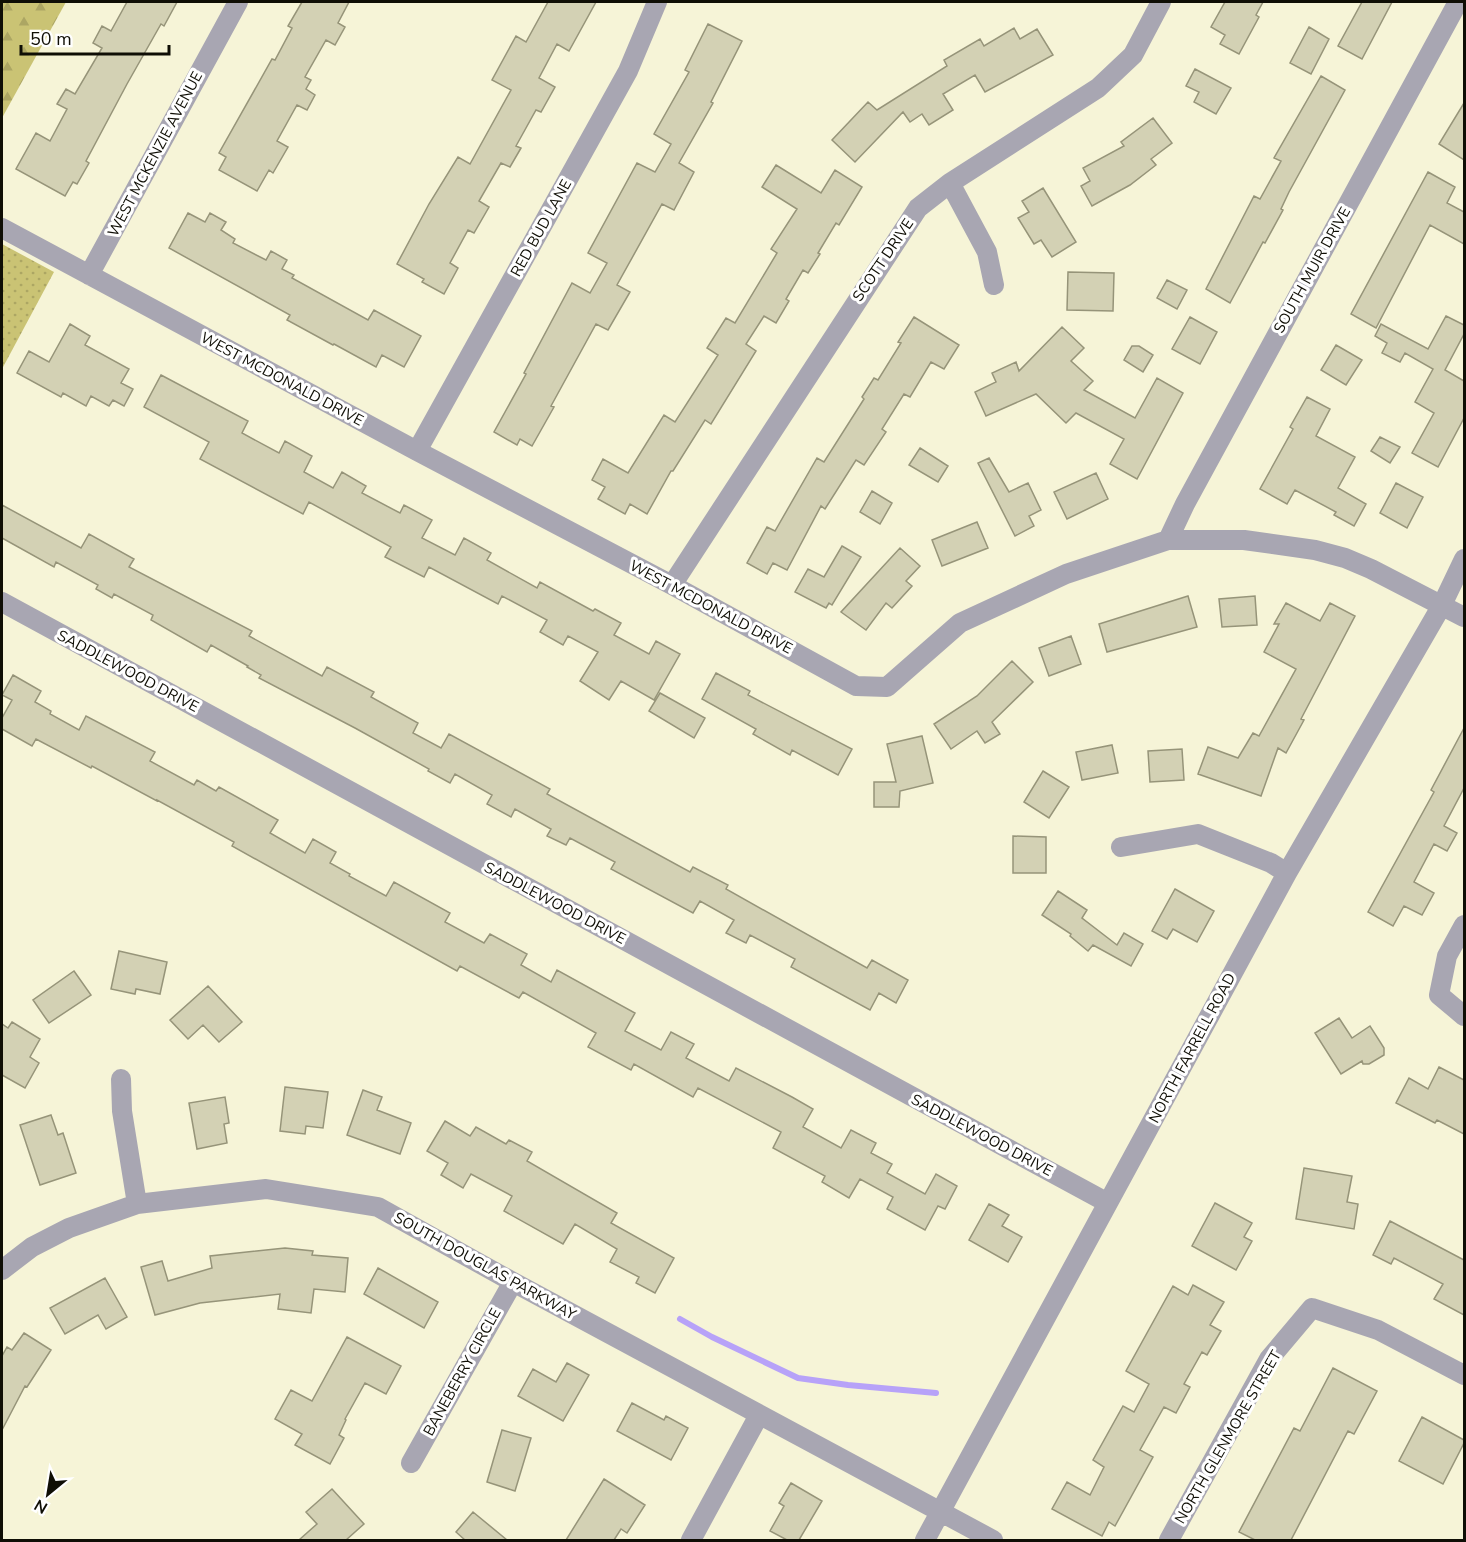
<svg xmlns="http://www.w3.org/2000/svg" width="1466" height="1542" font-family="'Nunito Sans',sans-serif">
<style>
.forest{fill:url(#forest-firs)}
.park{fill:url(#park-dots)}
.lines{fill:none;stroke-linecap:round;stroke-linejoin:round}
.stream{stroke:#b7a2f8;stroke-width:6}
.building{fill:#d3d1b4;stroke:#969479;stroke-width:1.5}
.minor{stroke:#a8a6b2;stroke-width:20}
.labels{text-anchor:middle;stroke-width:6;stroke-linejoin:round;paint-order:stroke}
.street-label{font-size:15px;fill:#0f0e05;stroke:#fff}
</style>
<defs>
<pattern id="forest-firs" width="22" height="20" patternUnits="userSpaceOnUse" patternTransform="scale(1.5)"><rect width="22" height="20" fill="#cac374"/><path d="M5 1l3.5 6h-7zM16 11l3.5 6h-7z" fill="#aca663"/></pattern>
<pattern id="park-dots" width="8" height="8" patternUnits="userSpaceOnUse" patternTransform="scale(1.5)"><rect width="8" height="8" fill="#cac374"/><path d="M2 2h.1M6 6h.1" fill="none" stroke="#aca663" stroke-width="1.8" stroke-linecap="round"/></pattern>
</defs>
<rect width="100%" height="100%" fill="#f6f4d7"/>
<path class="forest" d="M2,2H66L2,118Z"/>
<path class="park" d="M2,244L54,272L2,369Z"/>
<g class="lines">
<path class="stream" d="M680,1319L712,1337L798,1378L848,1385L936,1393"/>
</g>
<path class="building" d="M127,2H177L164,26L161,24L127,84L86,161L89,163L77,184L73,182L65,196L16,169L36,133L50,141L67,109L57,104L66,89L75,94L102,48L93,43L102,26L111,31Z
M302,2H349L338,23L345,27L335,45L326,40L305,77L311,80L306,89L315,95L307,110L297,105L277,141L288,147L273,173L269,170L257,191L219,170L226,157L219,153L272,59L275,60L292,28L288,26Z
M548,2H596L569,51L557,44L539,78L555,87L541,112L536,110L516,146L521,148L510,167L501,163L479,201L489,207L474,233L468,230L450,263L458,268L444,294L422,282L424,279L397,264L429,204L458,157L470,164L511,90L492,80L516,36L526,42Z
M1225,2H1263L1256,15L1259,17L1239,54L1220,44L1225,35L1211,27Z
M1362,2H1392L1362,59L1338,46Z
M708,24L742,41L711,102L713,103L679,163L694,172L674,210L662,204L617,285L630,292L608,330L596,324L551,406L554,407L532,446L520,439L517,445L494,432L526,374L524,373L572,283L590,293L607,263L588,253L637,163L655,172L671,144L654,134L689,72L685,70Z
M1309,27L1329,39L1311,74L1290,63Z
M1014,28L1020,39L1037,29L1053,55L985,92L975,75L943,94L953,110L929,125L922,114L910,122L903,112L855,162L832,140L868,102L877,110L947,66L944,60L980,39L984,46Z
M1195,69L1231,88L1216,114L1194,102L1199,92L1186,86Z
M1321,76L1345,90L1289,192L1281,209L1283,210L1265,243L1263,242L1230,303L1206,289L1254,196L1260,199L1281,161L1274,158Z
M1464,103V160L1439,144Z
M1153,118L1172,143L1151,159L1156,165L1130,185L1092,206L1081,186L1090,181L1083,168L1124,146L1121,142Z
M776,165L821,193L835,170L862,187L839,225L836,223L818,253L820,254L808,273L803,270L786,299L789,301L776,323L764,316L746,344L756,351L711,424L705,420L673,471H671L647,514L630,504L625,514L598,499L605,487L592,480L603,459L628,473L664,415L675,422L718,355L707,348L726,318L735,323L777,253L771,249L797,209L762,187Z
M1428,172L1455,187L1447,203L1464,212V244L1430,225L1376,328L1351,314Z
M1043,188L1076,242L1052,257L1041,240L1034,244L1018,218L1029,212L1022,201Z
M188,213L205,222L210,213L226,222L221,230L235,239L233,243L266,260L271,251L287,260L282,269L294,275L292,278L368,320L374,310L421,336L404,367L382,355L376,367L334,344L333,345L287,320L290,315L169,248Z
M1068,272L1114,273L1113,311L1067,310Z
M1167,280L1187,290L1177,309L1157,298Z
M1446,316L1464,325V334L1445,370L1464,381V418L1438,467L1412,453L1434,413L1415,402L1433,369L1405,353L1400,362L1382,353L1387,343L1375,336L1381,324L1428,349Z
M914,317L959,345L944,369L931,362L910,397L904,394L882,429L886,432L864,465L856,460L825,509L821,506L787,570L773,563L767,574L747,563L767,527L775,531L817,458L824,462L864,399L862,397L874,378L878,380L901,343L898,342Z
M1190,317L1217,332L1200,364L1172,349Z
M70,324L90,336L85,345L129,369L121,383L133,389L124,406L113,400L109,406L91,396L86,406L63,393L61,397L17,373L29,351L49,362Z
M1062,327L1084,348L1071,361L1093,381L1084,390L1135,418L1157,378L1183,393L1137,479L1110,464L1124,439L1076,413L1066,423L1036,394L986,416L975,392L996,382L992,373L1016,362L1019,371Z
M1336,345L1362,360L1346,385L1321,370Z
M1132,346H1139L1153,355L1143,372L1124,360Z
M161,375L248,421L242,433L279,453L285,441L312,456L304,472L333,488L342,472L366,486L362,493L400,513L404,505L432,520L422,538L455,555L464,538L491,553L487,560L537,588L540,582L593,611L595,609L621,623L614,635L649,654L656,641L680,654L654,700L621,681L609,700L580,681L598,652L568,636L563,645L540,632L547,620L502,596L498,604L429,567L424,577L385,557L391,547L309,502L303,514L200,459L209,442L144,407Z
M1307,397L1330,409L1316,436L1355,457L1338,488L1366,504L1354,526L1334,515L1336,512L1295,490L1287,504L1260,489L1293,429L1290,427Z
M1380,437L1400,447L1390,463L1371,451Z
M920,448L948,466L938,482L909,465Z
M989,458L1009,492L1028,483L1041,510L1029,516L1034,526L1015,536L978,463Z
M1096,473L1108,499L1067,519L1054,492Z
M1396,483L1423,497L1407,528L1380,513Z
M872,491L892,503L880,524L860,512Z
M2,505L81,548L89,534L134,559L129,567L252,631L249,636L322,676L327,667L374,692L371,697L418,723L413,733L441,748L449,734L550,789L547,794L690,872L693,867L728,885L726,889L867,968L872,960L908,980L896,1003L879,993L870,1010L791,967L795,959L750,935L746,943L726,933L734,920L700,901L693,913L611,869L615,862L570,838L566,845L547,836L551,829L515,809L511,817L487,804L492,795L455,774L450,783L428,771L429,769L355,728L259,678L261,675L247,667L248,666L211,645L207,652L151,620L153,615L114,594L112,598L96,589L98,585L56,562L54,567L2,538Z
M977,522L988,548L942,566L932,540Z
M842,546L861,557L832,605L829,603L826,608L795,592L808,569L824,577Z
M900,548L920,566L906,581L912,586L892,608L886,603L866,630L841,612Z
M1188,596L1197,627L1107,652L1099,624Z
M1255,596L1257,625L1222,627L1219,599Z
M1286,603L1320,621L1330,603L1355,616L1301,719L1304,720L1286,753L1278,748L1261,796L1198,774L1208,747L1238,758L1253,733L1259,736L1296,669L1264,652L1279,624H1274Z
M1071,636L1081,664L1049,676L1039,648Z
M1012,661L1033,682L992,722L1000,734L985,743L977,731L951,749L934,724L977,696Z
M716,673L750,691L748,695L852,749L838,775L792,750L790,755L753,734L756,729L702,699Z
M13,675L41,691L35,702L51,711L50,714L79,730L86,716L155,752L150,761L194,785L197,780L216,791L219,787L278,820L270,833L305,853L313,839L336,852L330,863L350,874L349,876L386,896L394,882L450,913L445,922L484,943L490,934L527,954L521,965L551,982L557,970L635,1013L625,1031L661,1050L671,1032L694,1044L686,1058L729,1081L736,1068L792,1097L813,1109L803,1127L841,1148L851,1130L876,1143L871,1153L892,1164L887,1173L925,1194L936,1174L957,1186L945,1209L938,1206L925,1230L887,1209L893,1197L860,1179L849,1198L822,1182L825,1176L773,1148L781,1132L698,1088L693,1097L634,1064L631,1070L588,1047L596,1033L523,992L519,998L460,966L457,971L232,846L234,842L157,800V801L92,766L91,768L36,739L32,746L2,729V718L12,700L2,695Z
M660,693L705,718L694,738L649,711Z
M1464,728V788L1444,826L1457,833L1447,851L1434,844L1414,882L1434,893L1422,915L1404,906L1393,926L1368,912L1434,792L1431,790Z
M922,736L933,783L900,791L899,807H874V782H896L887,744Z
M1112,745L1118,773L1082,780L1076,752Z
M1182,749L1184,780L1150,782L1148,751Z
M1043,771L1069,787L1049,818L1024,802Z
M1013,836L1046,837V873H1013Z
M1175,889L1214,911L1197,942L1173,929L1167,939L1152,931Z
M1058,891L1087,910L1082,918L1117,945L1124,933L1143,944L1131,966L1093,945L1088,951L1070,936L1071,934L1042,915Z
M119,951L167,962L160,994L136,989L135,994L111,989Z
M74,971L91,995L49,1023L33,1000Z
M208,986L242,1022L219,1042L203,1025L188,1039L170,1020Z
M1339,1018L1352,1038L1370,1026L1384,1048V1055L1369,1064H1363L1362,1061L1341,1074L1315,1033Z
M12,1022L40,1039L30,1057L39,1063L25,1088L2,1075V1024L8,1028Z
M1439,1067L1464,1080V1134L1437,1120L1435,1123L1396,1103L1409,1078L1428,1089Z
M285,1087L328,1092L323,1128L306,1126L305,1134L280,1131Z
M363,1090L382,1097L377,1110L411,1123L400,1154L347,1135Z
M225,1097L229,1123L224,1124L227,1143L197,1149L189,1103Z
M51,1115L58,1135L63,1133L76,1173L40,1185L20,1125Z
M445,1121L470,1136L476,1127L506,1144L509,1140L532,1152L527,1161L617,1213L611,1223L674,1258L655,1293L636,1283L639,1277L610,1262L617,1249L575,1224L563,1244L504,1211L512,1196L471,1174L463,1188L441,1175L448,1163L427,1151Z
M1304,1168L1352,1176L1347,1202L1358,1204L1354,1229L1296,1219Z
M1215,1203L1252,1223L1244,1237L1252,1241L1236,1270L1192,1246Z
M989,1204L1009,1215L1002,1226L1022,1237L1008,1262L969,1240Z
M1390,1221L1464,1260V1315L1434,1299L1443,1284L1394,1258L1391,1264L1373,1255Z
M285,1248L313,1251L312,1255L348,1258L345,1292L314,1289L311,1313L278,1309L280,1294L200,1303L155,1315L141,1267L162,1261L168,1281L212,1268L210,1256Z
M378,1268L438,1302L424,1328L364,1294Z
M105,1278L127,1317L106,1329L98,1315L65,1334L50,1308Z
M1193,1285L1224,1302L1210,1325L1221,1331L1207,1355L1202,1352L1184,1384L1190,1387L1176,1413L1164,1407L1140,1450L1153,1457L1115,1526L1109,1522L1102,1536L1052,1509L1067,1482L1090,1495L1104,1467L1093,1460L1123,1406L1134,1412L1149,1384L1126,1371L1173,1286L1188,1295Z
M24,1333L51,1350L27,1387L25,1386L2,1430V1356L7,1347L12,1350Z
M347,1337L401,1366L386,1394L365,1383L345,1419L346,1420L339,1435L344,1438L330,1464L295,1445L302,1434L275,1419L291,1390L312,1401Z
M567,1363L589,1375L563,1421L518,1396L533,1369L556,1382Z
M1333,1368L1377,1391L1354,1434L1348,1431L1291,1540H1255L1239,1532L1294,1428L1300,1431Z
M632,1403L664,1420L666,1416L688,1428L671,1460L617,1431Z
M1422,1417L1464,1440V1443L1443,1484L1399,1461Z
M502,1430L531,1438L515,1491L487,1482Z
M604,1479L645,1505L627,1533L621,1529L614,1540H566Z
M791,1483L822,1501L799,1540H787L770,1531L784,1506L779,1503Z
M332,1489L364,1524L346,1540H299L317,1524L306,1512Z
M473,1512L507,1540H465L456,1532Z"/>
<g class="lines">
<path class="minor" d="M950,183L987,252L994,285
M2,228L417,451L672,585L856,686L887,687L960,623L1066,574L1168,540H1244L1315,550L1345,558L1371,569L1464,617
M89,275L238,2
M417,451L628,71L657,2
M1168,540L1185,504L1458,2
M672,585L918,208L950,183L1098,88L1133,55L1161,2
M2,602L1108,1203
M1121,847L1198,834L1271,863L1287,873
M1464,925L1447,956L1439,995L1464,1016
M121,1079L122,1111L137,1204
M2,1270L32,1247L69,1228L137,1204L266,1189L378,1207L513,1282L993,1540
M411,1463L513,1282
M691,1540L759,1415
M925,1540L1287,873L1442,605L1464,559
M1169,1540L1269,1359L1312,1308L1378,1330L1464,1375"/>
</g>
<g class="labels">
<g class="street-label">
<text transform="translate(155 154) rotate(-62)" y="5">WEST MCKENZIE AVENUE</text>
<text transform="translate(541 228) rotate(-61)" y="5">RED BUD LANE</text>
<text transform="translate(883 260) rotate(-56)" y="5">SCOTT DRIVE</text>
<text transform="translate(1312 270) rotate(-61)" y="5">SOUTH MUIR DRIVE</text>
<text transform="translate(282 379) rotate(28)" y="5">WEST MCDONALD DRIVE</text>
<text transform="translate(711 607) rotate(28)" y="5">WEST MCDONALD DRIVE</text>
<text transform="translate(128 671) rotate(28)" y="5">SADDLEWOOD DRIVE</text>
<text transform="translate(555 903) rotate(28)" y="5">SADDLEWOOD DRIVE</text>
<text transform="translate(1192 1048) rotate(-62)" y="5">NORTH FARRELL ROAD</text>
<text transform="translate(982 1135) rotate(28)" y="5">SADDLEWOOD DRIVE</text>
<text transform="translate(485 1266) rotate(29)" y="5">SOUTH DOUGLAS PARKWAY</text>
<text transform="translate(462 1372) rotate(-61)" y="5">BANEBERRY CIRCLE</text>
<text transform="translate(1228 1437) rotate(-60)" y="5">NORTH GLENMORE STREET</text>
</g>
</g>
<rect width="1466" height="1542" fill="none" stroke="#0f0e05" stroke-width="6"/>
<g transform="translate(48 1494) rotate(210)" stroke="#ffffff" stroke-width="4.5" paint-order="stroke">
<path d="M0-4.5L10 22L0 15L-10 22Z" fill="#0f0e05"/>
<text y="-9" font-size="16" font-weight="bold" text-anchor="middle" fill="#0f0e05">N</text>
</g>
<path d="M21 45v9h148v-9" fill="none" stroke="#0f0e05" stroke-width="3"/>
<text x="30" y="45" font-size="18" fill="#0f0e05" stroke="#ffffff" stroke-width="4.5" paint-order="stroke">50 m</text>
</svg>
